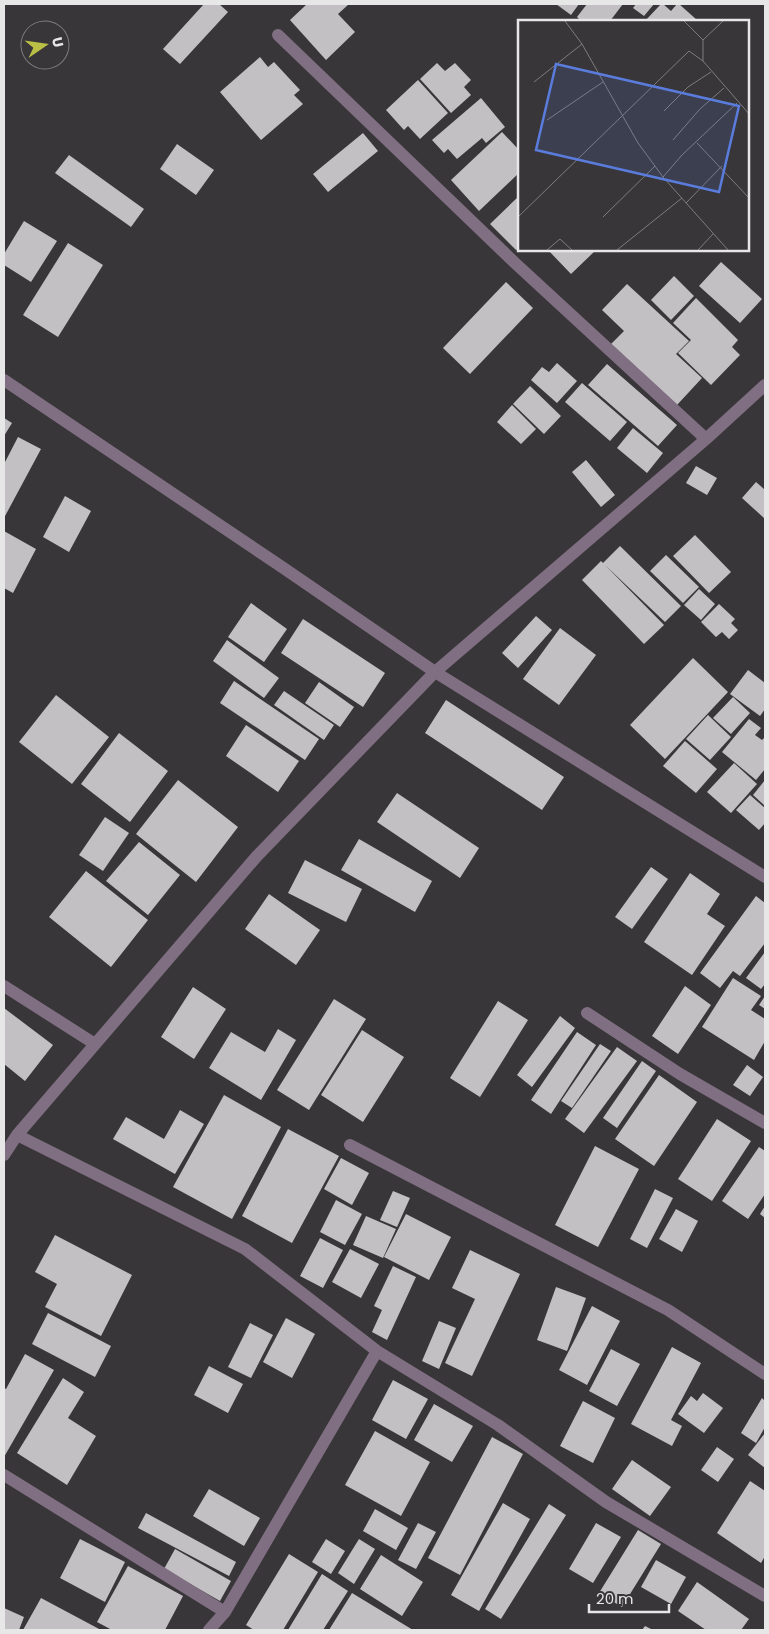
<svg xmlns="http://www.w3.org/2000/svg" width="769" height="1634" font-family="Poppins,sans-serif">
<style>
.building{fill:#c2c0c3}
.lines{fill:none;stroke-linecap:round;stroke-linejoin:round}
.minor{stroke:#806e82;stroke-width:12}
.inset-road{fill:none;stroke:#7e7d7e;stroke-width:1}
.view{fill:#5a7cdd;fill-opacity:0.15;stroke:#5a7cdd;stroke-width:2.5}
.inset-edge{fill:none;stroke:#e8e7e8;stroke-width:2.5}
</style>
<rect width="100%" height="100%" fill="#383638"/>
<path class="building" d="M204,4H219L228,12L180,64L163,49Z
M307,4H349L338,14L355,32L326,60L290,20Z
M556,4H579L571,15Z
M587,4H623L610,21H581L577,17Z
M636,4H654L644,16L633,8Z
M661,4H663L671,11L677,4H679L697,20L645,21Z
M260,57L268,67L274,62L300,90L294,95L303,104L261,140L220,92Z
M437,63L445,71L455,63L471,80L464,87L471,95L451,113L420,79Z
M418,80L448,113L420,139L408,126L404,130L386,110Z
M481,98L505,127L486,143L482,138L457,159L448,149L444,153L432,140Z
M502,132L519,150V173L479,211L451,180Z
M363,133L378,151L328,192L313,174Z
M177,144L214,170L196,195L160,169Z
M69,155L144,209L131,227L55,173Z
M519,196V248L516,250L490,224Z
M24,221L57,241L31,282L4,265V254Z
M68,243L103,265L58,337L23,315Z
M548,250H596L571,274Z
M721,262L762,299L740,323L699,286Z
M674,276L694,296L671,320L651,300Z
M506,282L533,308L470,374L443,348Z
M627,284L689,341L676,354L702,378L677,405L611,344L624,331L602,310Z
M696,298L738,340L732,347L740,355L711,385L678,353L691,340L673,323Z
M557,363L577,381L557,403L531,380L542,367L549,372Z
M607,364L677,425L658,446L588,385Z
M582,383L627,422L610,441L565,402Z
M530,386L561,416L544,434L513,404Z
M512,405L536,429L521,444L497,422Z
M4,418L12,423L4,436Z
M633,428L663,453L647,473L617,448Z
M18,437L41,449L4,518V464Z
M586,460L615,495L601,507L572,472Z
M696,466L717,478L707,495L686,483Z
M756,482L765,490V519L742,498Z
M65,496L91,511L69,552L43,537Z
M4,531L36,549L13,593L4,588Z
M695,535L731,572L709,593L673,556Z
M620,546L681,606L665,622L605,565L664,625L644,644L582,580L601,561L603,563Z
M666,555L699,587L683,603L650,571Z
M699,589L715,604L701,620L684,605Z
M251,603L287,629L264,662L228,637Z
M719,604L735,619L731,623L738,630L729,639L722,632L716,637L701,622Z
M536,616L552,630L518,668L502,653Z
M303,619L385,673L363,707L281,653Z
M560,628L596,655L559,705L523,679Z
M227,640L279,678L264,698L213,661Z
M693,658L728,692L665,759L630,725Z
M748,670L765,683V709L760,716L730,694Z
M234,681L319,739L305,760L220,703Z
M319,682L354,707L340,727L305,703Z
M284,691L334,725L324,740L274,705Z
M56,695L109,737L72,784L19,742Z
M733,697L750,713L731,734L713,718Z
M446,700L564,777L542,810L425,733Z
M708,715L731,737L710,760L686,739Z
M749,719L761,728L755,735L762,740L765,737V769L756,780L722,752Z
M246,725L299,761L278,792L226,756Z
M119,733L168,771L130,822L81,784Z
M685,741L717,769L696,793L663,766Z
M734,763L757,784L731,813L707,792Z
M178,780L238,827L196,882L136,834Z
M765,780V806L753,795Z
M397,793L479,848L460,878L377,822Z
M750,795L765,808V823L759,830L736,810Z
M105,817L129,833L103,871L79,855Z
M359,839L432,881L415,912L341,870Z
M139,842L180,875L148,915L106,881Z
M305,860L362,889L346,922L288,893Z
M651,867L668,879L632,929L615,917Z
M86,871L148,920L111,967L49,917Z
M690,873L720,894L707,914L725,926L692,975L644,942Z
M269,894L320,930L296,965L245,929Z
M756,896L765,903V943L740,976L733,971L720,988L700,973Z
M765,952V984L761,989L746,978Z
M733,978L761,996L751,1010L765,1019V1041L754,1060L702,1027Z
M685,986L711,1005L678,1054L652,1036Z
M193,987L226,1009L194,1059L161,1037Z
M765,996V1009L759,1005Z
M334,999L366,1019L309,1110L277,1090Z
M498,1001L528,1020L480,1097L450,1078Z
M4,1008L53,1045L25,1081L4,1064Z
M560,1016L575,1028L532,1087L517,1075Z
M278,1029L296,1040L261,1100L209,1068L231,1032L265,1052Z
M362,1030L404,1057L363,1122L321,1095Z
M577,1032L596,1045L551,1114L531,1100Z
M600,1044L611,1051L572,1108L561,1101Z
M617,1047L637,1061L584,1133L565,1119Z
M642,1061L656,1071L617,1128L603,1118Z
M747,1065L763,1077L750,1096L733,1085Z
M659,1075L697,1102L654,1166L615,1139Z
M224,1095L281,1127L232,1219L173,1187Z
M180,1110L204,1124L175,1174L113,1139L126,1117L164,1139Z
M717,1119L751,1141L712,1201L678,1179Z
M288,1129L339,1156L292,1243L242,1216Z
M595,1146L639,1169L598,1247L555,1225Z
M759,1147L765,1151V1194L748,1219L722,1201Z
M341,1158L369,1173L352,1205L324,1189Z
M655,1189L673,1198L647,1248L630,1239Z
M393,1191L410,1198L397,1227L380,1220Z
M336,1200L362,1214L345,1245L320,1232Z
M765,1206V1218L760,1214Z
M676,1209L698,1221L682,1252L659,1239Z
M406,1214L451,1237L429,1280L384,1257Z
M366,1216L396,1229L383,1258L353,1245Z
M55,1235L132,1275L101,1336L45,1307L57,1284L35,1272Z
M320,1238L343,1250L323,1288L300,1276Z
M350,1249L379,1264L361,1298L332,1282Z
M470,1250L520,1274L472,1376L445,1363L475,1299L452,1288Z
M393,1266L416,1277L387,1340L372,1332L382,1310L374,1306Z
M556,1287L586,1298L567,1351L537,1340Z
M592,1306L620,1321L587,1385L559,1370Z
M48,1313L111,1346L95,1377L32,1344Z
M286,1318L315,1334L292,1378L263,1362Z
M439,1321L456,1328L439,1369L422,1361Z
M250,1323L273,1335L251,1378L228,1367Z
M672,1347L701,1363L671,1420L682,1426L672,1446L631,1424Z
M611,1349L640,1364L617,1406L589,1391Z
M25,1354L54,1370L4,1457V1388L6,1389Z
M209,1366L243,1384L228,1413L194,1395Z
M63,1378L84,1392L68,1418L96,1436L67,1485L17,1453Z
M393,1380L428,1399L406,1439L372,1420Z
M703,1393L723,1408L704,1433L678,1414L691,1396L697,1401Z
M762,1398L765,1401V1427L756,1443L741,1433Z
M583,1401L615,1418L593,1463L560,1446Z
M434,1404L473,1426L452,1462L414,1440Z
M375,1431L430,1462L401,1516L345,1485Z
M765,1433V1468L748,1455Z
M492,1437L523,1454L460,1575L428,1558Z
M717,1447L734,1459L718,1482L701,1470Z
M632,1460L671,1487L650,1516L612,1489Z
M750,1481L765,1491V1556L761,1563L717,1533Z
M209,1489L260,1518L244,1546L193,1516Z
M503,1503L530,1519L479,1611L451,1595Z
M549,1504L566,1515L501,1619L485,1609Z
M375,1509L408,1528L396,1550L363,1531Z
M146,1513L236,1562L229,1576L138,1528Z
M418,1523L436,1532L416,1569L398,1560Z
M596,1523L621,1537L593,1583L569,1569Z
M638,1530L661,1544L622,1607L599,1593Z
M80,1539L125,1562L105,1602L60,1578Z
M326,1539L345,1551L331,1574L312,1562Z
M359,1539L375,1549L354,1584L338,1573Z
M175,1549L231,1581L220,1601L164,1569Z
M289,1554L318,1572L283,1630H254L246,1625Z
M381,1555L423,1582L402,1616L360,1589Z
M656,1560L686,1577L671,1604L641,1587Z
M128,1566L183,1596L165,1630H112L97,1622Z
M322,1574L348,1591L323,1630H288Z
M697,1582L749,1619L741,1630H706L678,1611Z
M352,1593L413,1630H329Z
M41,1598L101,1630H23Z
M4,1608L24,1617L19,1630L9,1629V1630H4Z
M645,1626L653,1630H642Z"/>
<g class="lines">
<path class="minor" d="M278,35L515,263L706,439
M4,380L282,567L435,672L765,877
M4,986L95,1044
M587,1013L680,1074L765,1123
M17,1135L245,1249L377,1351L498,1425L606,1502L765,1596
M350,1145L668,1310L765,1374
M4,1155L17,1135L257,856L435,672L706,439L765,385
M4,1475L225,1612
M209,1630L225,1612L377,1351"/>
</g>
<g transform="translate(518 20)">
<rect width="231" height="231" fill="#383638"/>
<path class="inset-road" d="M47,1L64,24L120,123L145,157L210,230M166,1L185,20V41L232,95M185,20L205,1M16,62L64,24M146,91L170,67L193,52M29,100L85,62M155,120L182,89L206,68M179,123L232,179M145,157L164,135L219,83M168,183L204,146M0,197L171,31L185,41M85,197L137,146M29,230L42,219L54,230M99,230L164,178M180,230L195,214"/>
<path class="view" d="M38,44L221,86L201,172L18,130Z"/>
<rect width="231" height="231" class="inset-edge"/>
</g>
<rect width="769" height="1634" fill="none" stroke="#e8e7e8" stroke-width="10"/>
<g transform="translate(45 45) rotate(77)"><circle r="24" fill="#383638" stroke="#7e7d7e"/>
<path d="M0-4L9 19L0 12L-9 19Z" fill="#bac045"/>
<text y="-8" font-size="14" font-weight="bold" text-anchor="middle" fill="#e8e7e8">U</text>
</g>
<path d="M589 1604v8h80v-8" fill="none" stroke="#e8e7e8" stroke-width="2.5"/>
<text x="596" y="1604" font-size="15" fill="#e8e7e8" stroke="#383638" stroke-width="4" paint-order="stroke">20 m</text>
</svg>
